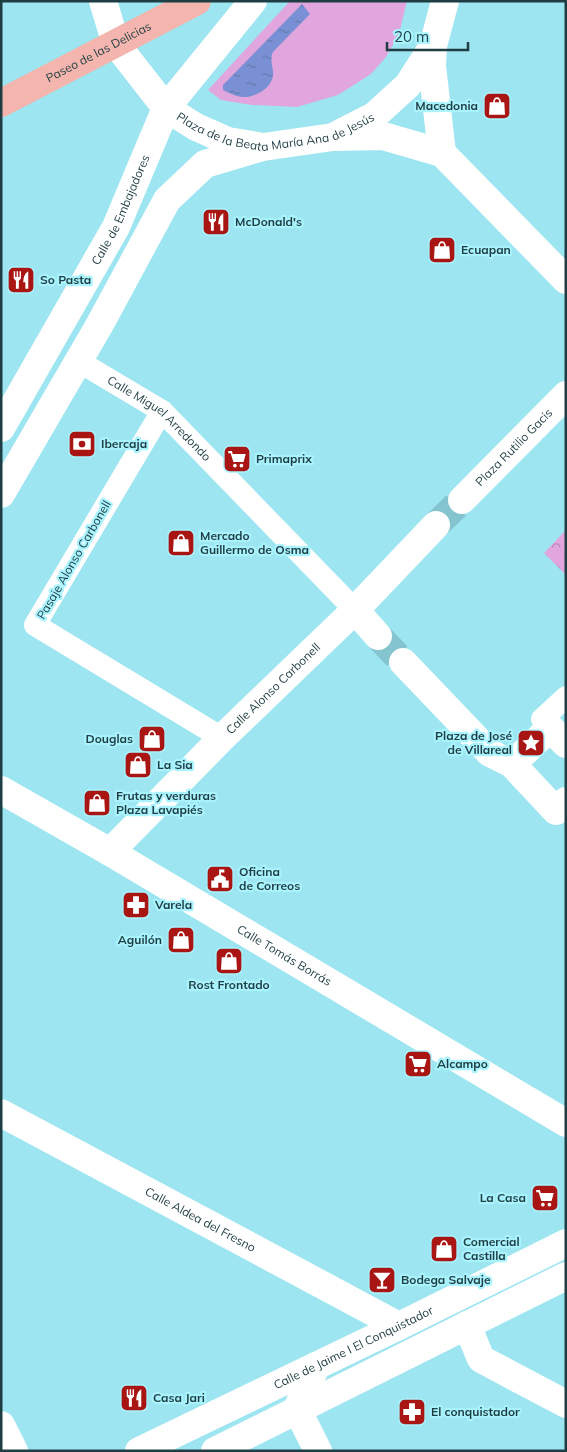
<svg xmlns="http://www.w3.org/2000/svg" width="567" height="1452" font-family="Mulish,sans-serif">
<style>
.forest{fill:url(#forest-crowns)}
.garden{fill:#e1a6de}
.water{fill:url(#water-ripples)}
.lines{fill:none;stroke-linecap:round;stroke-linejoin:round}
.minor-tunnel{stroke:#83c4ce;stroke-width:28;stroke-dasharray:28 14;stroke-linecap:butt}
.pedestrian{stroke:#fff;stroke-width:22}
.minor{stroke:#fff;stroke-width:28}
.tertiary{stroke:#fff;stroke-width:28}
.secondary{stroke:#fff;stroke-width:28}
.primary{stroke:#f3b5ad;stroke-width:28}
.labels{text-anchor:middle;stroke-width:4.5;stroke-linejoin:round;paint-order:stroke}
.street-label{font-size:12px;fill:#1f3e43;stroke:#a9f3fe}
.poi-label{font-size:12px;font-weight:bold;fill:#1f3e43;stroke:#a9f3fe;text-anchor:start}
</style>
<defs>
<pattern id="forest-crowns" width="20" height="18" patternUnits="userSpaceOnUse" patternTransform="scale(1.25)"><rect width="20" height="18" fill="#e1a6de"/><path d="M2 6a3 3 0 1 1 6 0M12 15a3 3 0 1 1 6 0" fill="none" stroke="#b689b6"/></pattern>
<pattern id="water-ripples" width="26" height="14" patternUnits="userSpaceOnUse" patternTransform="scale(1.25)"><rect width="26" height="14" fill="#7991d4"/><path d="M2 4q2-2 4 0t4 0M15 11q2-2 4 0t4 0" fill="none" stroke="#6378ae"/></pattern>
</defs>
<rect width="100%" height="100%" fill="#9ce5f1"/>
<path class="forest" d="M566,530V575L544,553Z"/>
<path class="garden" d="M290,1H407L399,34L386,57L371,74L338,95L297,107L252,105L221,100L208,90Z"/>
<path class="water" d="M302,4L310,14L273,52C269,60 274,68 273,76C271,89 254,98 242,97C235,96 229,93 223,90V85Z"/>
<g class="lines">
<path class="minor-tunnel" d="M436,525L462,500
M378,636L403,662"/>
<g class="pedestrian">
<path id="s1" d="M78,361L162,411L355,610"/>
<path d="M162,411L35,625L222,738"/>
<path d="M550,728L542,719L566,697"/>
</g>
<g class="minor">
<path id="s2" d="M462,500L566,395"/>
<path d="M355,610L378,636"/>
<path d="M403,662L490,753L512,764L556,811L566,801"/>
<path d="M512,764L550,728L566,744"/>
<path id="s3" d="M1,790L110,852L566,1123"/>
<path id="s4" d="M110,852L222,738L355,610L436,525"/>
<path id="s5" d="M1,1113L399,1326"/>
<path d="M467,1325L481,1359L566,1404"/>
<path d="M316,1366L297,1409L318,1451"/>
<path d="M1,1425L14,1451"/>
</g>
<g class="tertiary">
<path d="M433,46L432,66L442,153"/>
<path d="M333,137L383,136L442,153L566,280"/>
<path id="s6" d="M139,1451L399,1326L566,1243"/>
<path d="M215,1451L566,1276"/>
</g>
<g class="secondary">
<path id="s7" d="M103,1L116,44L166,108L196,127L228,141L263,147L333,137L374,116L408,85L433,46L445,1"/>
<path id="s8" d="M1,428L116,227L166,108L253,1"/>
<path d="M1,494L100,324L167,200L205,164L259,148"/>
</g>
<path class="primary" id="s9" d="M1,103L197,1"/>
</g>
<defs>
<symbol id="shop-square" viewBox="-11 -11 22 22"><rect x="-9" y="-9" width="18" height="18" rx="4" fill="#a81513" stroke="#a9f3fe"/><path d="M-5-2.5h2.3a2.7 3.5 0 0 1 5.4 0H5L5.5 6h-11ZM-1.5-2.5h3a1.5 2.3 0 0 0-3 0Z" fill="#fff"/></symbol>
<symbol id="restaurant-square" viewBox="-11 -11 22 22"><rect x="-9" y="-9" width="18" height="18" rx="4" fill="#a81513" stroke="#a9f3fe"/><path d="M-5-6h1v4h1v-4h1v4h1v-4h1v5L-1.5 .5V6h-2V.5L-5-1ZM5-6V6H3V1.5H1.5Q1.5-4 5-6Z" fill="#fff"/></symbol>
<symbol id="bank-square" viewBox="-11 -11 22 22"><rect x="-9" y="-9" width="18" height="18" rx="4" fill="#a81513" stroke="#a9f3fe"/><path d="M-6-4H6V4H-6ZM0-2.3a2.3 2.3 0 1 0 0 4.6a2.3 2.3 0 1 0 0-4.6Z" fill="#fff"/></symbol>
<symbol id="supermarket-square" viewBox="-11 -11 22 22"><rect x="-9" y="-9" width="18" height="18" rx="4" fill="#a81513" stroke="#a9f3fe"/><path d="M-6-5.5h2.5l.6 2H6L4.5 2H-2.5L-4.4-4H-6ZM-1.5 3.2a1.3 1.3 0 1 0 .1 0ZM3 3.2a1.3 1.3 0 1 0 .1 0Z" fill="#fff"/></symbol>
<symbol id="sight-square" viewBox="-11 -11 22 22"><rect x="-9" y="-9" width="18" height="18" rx="4" fill="#a81513" stroke="#a9f3fe"/><path d="M0-6L1.8-2.2L6-1.7L2.9 1.2L3.7 5.4L0 3.3L-3.7 5.4L-2.9 1.2L-6-1.7L-1.8-2.2Z" fill="#fff"/></symbol>
<symbol id="civic-square" viewBox="-11 -11 22 22"><rect x="-9" y="-9" width="18" height="18" rx="4" fill="#a81513" stroke="#a9f3fe"/><path d="M-.6-6.5H3V-4.5H.6V-3L4-1V1h2V6H-6V1h2V-1L-.6-3ZM-1.2 2.5V6h2.4V2.5Z" fill="#fff"/></symbol>
<symbol id="pharmacy-square" viewBox="-11 -11 22 22"><rect x="-9" y="-9" width="18" height="18" rx="4" fill="#a81513" stroke="#a9f3fe"/><path d="M-2-6h4v4h4v4h-4v4h-4v-4h-4v-4h4Z" fill="#fff"/></symbol>
<symbol id="bar-square" viewBox="-11 -11 22 22"><rect x="-9" y="-9" width="18" height="18" rx="4" fill="#a81513" stroke="#a9f3fe"/><path d="M-6-5H6L.8 .8V4.5H3.5V6h-7V4.5H-.8V.8Z" fill="#fff"/></symbol>
</defs>
<g fill-rule="evenodd">
<use href="#shop-square" x="481" y="90" width="32" height="32"/>
<use href="#restaurant-square" x="200" y="206" width="32" height="32"/>
<use href="#shop-square" x="426" y="234" width="32" height="32"/>
<use href="#restaurant-square" x="5" y="264" width="32" height="32"/>
<use href="#bank-square" x="66" y="428" width="32" height="32"/>
<use href="#supermarket-square" x="221" y="443" width="32" height="32"/>
<use href="#shop-square" x="165" y="527" width="32" height="32"/>
<use href="#shop-square" x="136" y="723" width="32" height="32"/>
<use href="#sight-square" x="515" y="727" width="32" height="32"/>
<use href="#shop-square" x="122" y="749" width="32" height="32"/>
<use href="#shop-square" x="81" y="787" width="32" height="32"/>
<use href="#civic-square" x="204" y="863" width="32" height="32"/>
<use href="#pharmacy-square" x="120" y="889" width="32" height="32"/>
<use href="#shop-square" x="165" y="924" width="32" height="32"/>
<use href="#shop-square" x="213" y="945" width="32" height="32"/>
<use href="#supermarket-square" x="402" y="1048" width="32" height="32"/>
<use href="#supermarket-square" x="529" y="1182" width="32" height="32"/>
<use href="#shop-square" x="428" y="1233" width="32" height="32"/>
<use href="#bar-square" x="366" y="1264" width="32" height="32"/>
<use href="#restaurant-square" x="118" y="1382" width="32" height="32"/>
<use href="#pharmacy-square" x="396" y="1396" width="32" height="32"/>
</g>
<g class="labels">
<g class="street-label">
<text dy="4" stroke="none"><textPath href="#s9" startOffset="110">Paseo de las Delicias</textPath></text>
<text dy="4" stroke="none"><textPath href="#s7" startOffset="244">Plaza de la Beata María Ana de Jesús</textPath></text>
<text dy="4" stroke="none"><textPath href="#s8" startOffset="249">Calle de Embajadores</textPath></text>
<text dy="4" stroke="none"><textPath href="#s1" startOffset="100">Calle Miguel Arredondo</textPath></text>
<text dy="4" stroke="none"><textPath href="#s2" startOffset="74">Plaza Rutilio Gacis</textPath></text>
<text transform="translate(74 560) rotate(-60)" y="4">Pasaje Alonso Carbonell</text>
<text dy="4" stroke="none"><textPath href="#s4" startOffset="231">Calle Alonso Carbonell</textPath></text>
<text dy="4" stroke="none"><textPath href="#s3" startOffset="328">Calle Tomás Borrás</textPath></text>
<text dy="4" stroke="none"><textPath href="#s5" startOffset="226">Calle Aldea del Fresno</textPath></text>
<text dy="4" stroke="none"><textPath href="#s6" startOffset="238">Calle de Jaime I El Conquistador</textPath></text>
</g>
<g class="poi-label">
<text x="478" y="110" text-anchor="end">Macedonia</text>
<text x="235" y="226">McDonald's</text>
<text x="461" y="254">Ecuapan</text>
<text x="40" y="284">So Pasta</text>
<text x="101" y="448">Ibercaja</text>
<text x="256" y="463">Primaprix</text>
<text x="200" y="540">Mercado<tspan x="200" dy="14">Guillermo de Osma</tspan></text>
<text x="512" y="740" text-anchor="end">Plaza de José<tspan x="512" dy="14">de Villareal</tspan></text>
<text x="133" y="743" text-anchor="end">Douglas</text>
<text x="157" y="769">La Sia</text>
<text x="116" y="800">Frutas y verduras<tspan x="116" dy="14">Plaza Lavapiés</tspan></text>
<text x="239" y="876">Oficina<tspan x="239" dy="14">de Correos</tspan></text>
<text x="155" y="909">Varela</text>
<text x="162" y="944" text-anchor="end">Aguilón</text>
<text x="229" y="989" text-anchor="middle">Rost Frontado</text>
<text x="437" y="1068">Alcampo</text>
<text x="526" y="1202" text-anchor="end">La Casa</text>
<text x="463" y="1246">Comercial<tspan x="463" dy="14">Castilla</tspan></text>
<text x="401" y="1284">Bodega Salvaje</text>
<text x="153" y="1402">Casa Jari</text>
<text x="431" y="1416">El conquistador</text>
</g>
</g>
<rect width="567" height="1452" fill="none" stroke="#1f3e43" stroke-width="5"/>
<path d="M387 42v8h81v-8" fill="none" stroke="#1f3e43" stroke-width="2.5"/>
<text x="394" y="42" font-size="15" fill="#1f3e43" stroke="#a9f3fe" stroke-width="4" paint-order="stroke">20 m</text>
</svg>
